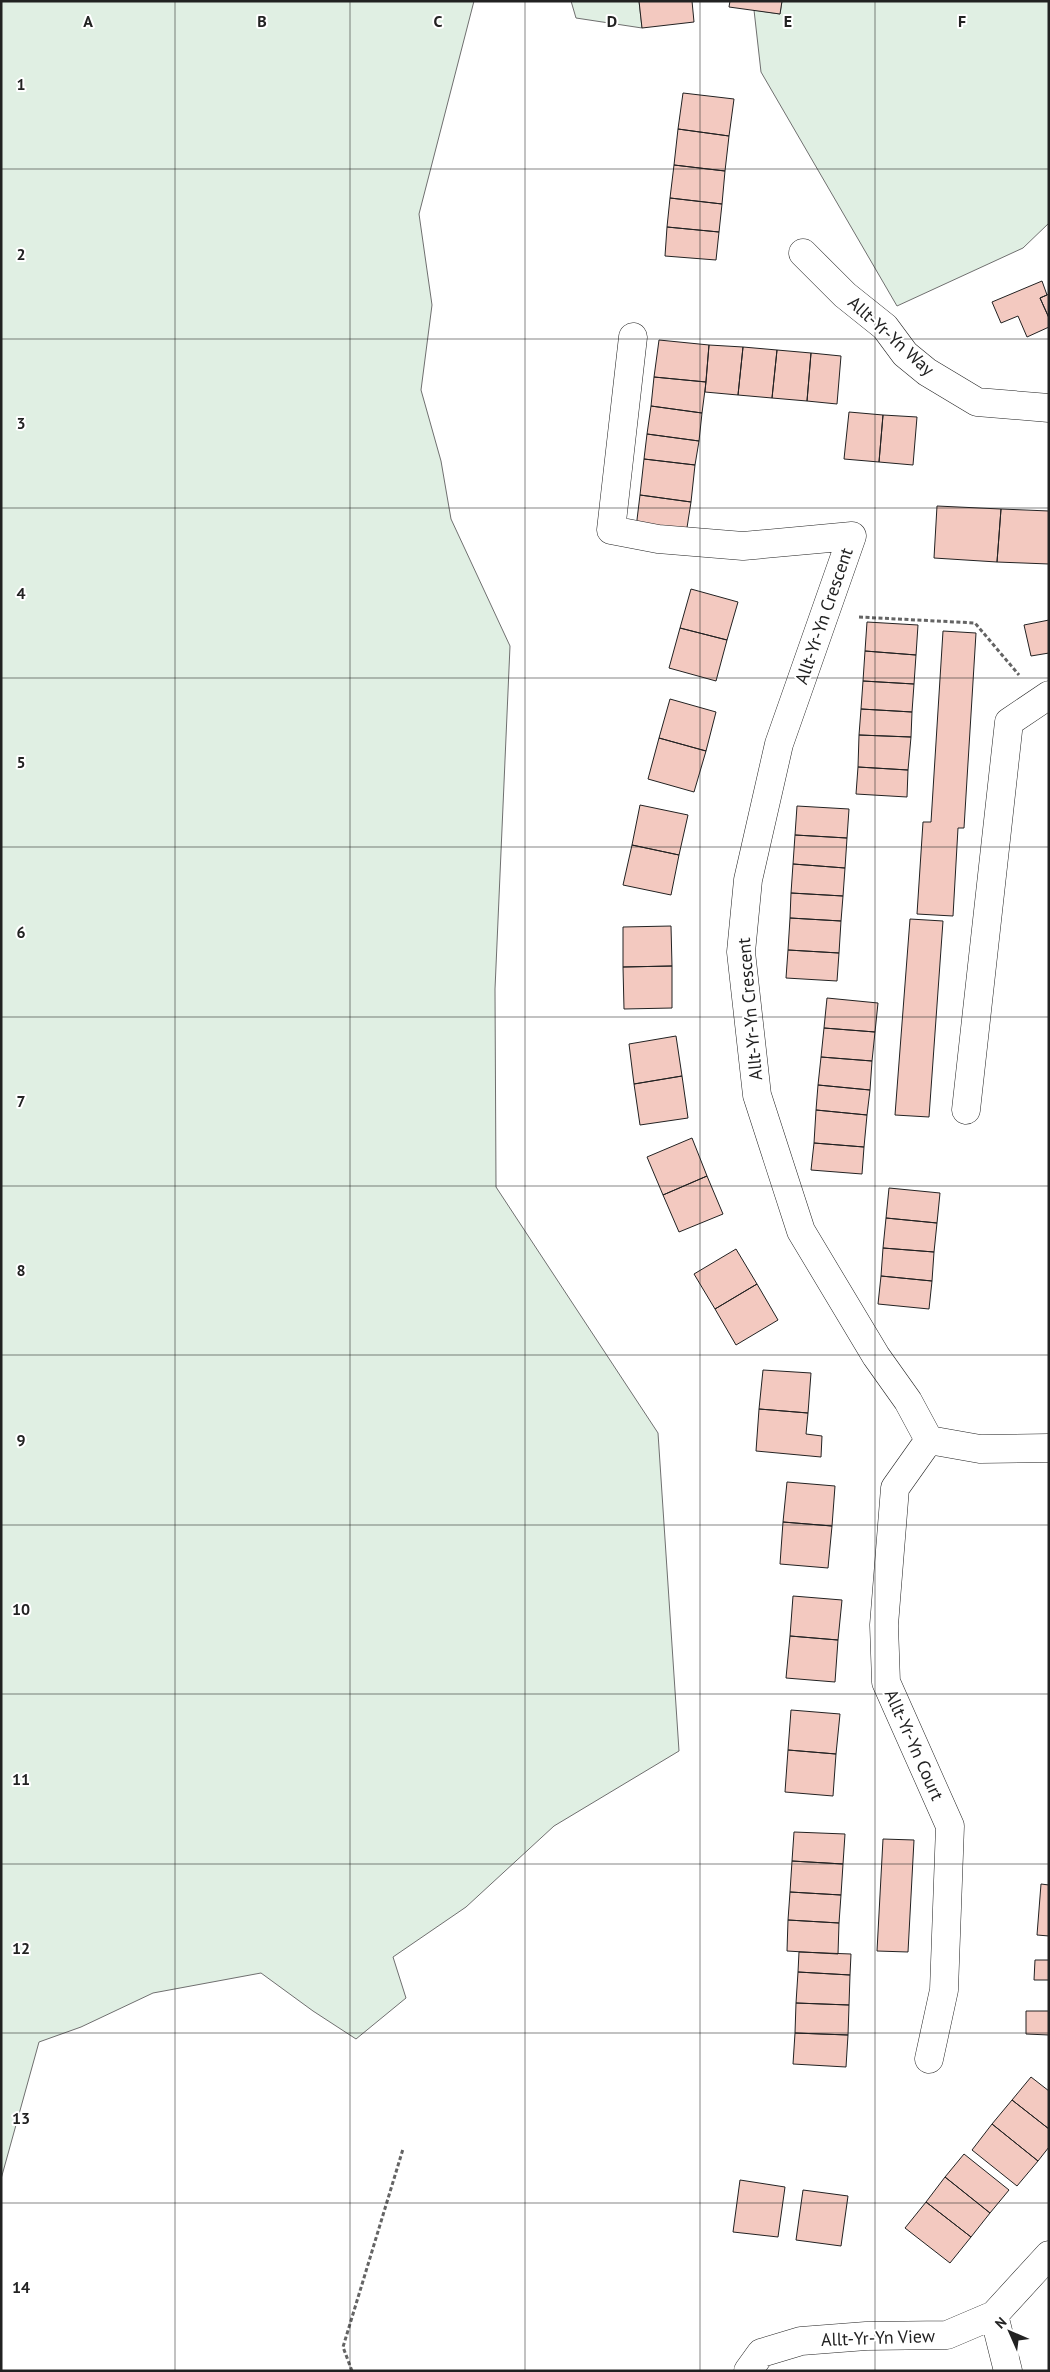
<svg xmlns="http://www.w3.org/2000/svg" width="1050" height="2372" font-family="'PT Sans',sans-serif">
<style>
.green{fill:#e0efe3;stroke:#6f6f6f}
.building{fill:#f3c9c0;stroke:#222}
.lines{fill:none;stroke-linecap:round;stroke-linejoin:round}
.minor-casing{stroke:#222;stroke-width:29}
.path{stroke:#646464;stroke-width:3;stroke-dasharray:4 2.5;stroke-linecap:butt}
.minor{stroke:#fff;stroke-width:28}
.grid{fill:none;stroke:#222;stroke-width:1;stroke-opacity:0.55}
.labels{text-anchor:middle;stroke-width:4;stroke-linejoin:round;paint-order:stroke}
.street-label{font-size:18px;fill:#222;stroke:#fff}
.grid-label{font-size:16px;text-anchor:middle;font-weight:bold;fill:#222;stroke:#fff;stroke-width:4;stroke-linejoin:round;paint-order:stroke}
</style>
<rect width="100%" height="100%" fill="#fff"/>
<path class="green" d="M1,1H474L419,214L432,305L421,390L441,461L451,519L510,646L495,989L496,1187L658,1433L679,1751L554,1826L466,1907L393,1957L406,1998L356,2039L313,2011L261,1973L153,1993L81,2027L39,2042L1,2179Z
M571,1H639L642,28L576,18Z
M782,1H1049V223L1023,248L897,306L761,72L754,10L780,14Z"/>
<path class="building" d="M639,1H692L694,22L642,28Z
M730,1H782L780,14L729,7Z
M683,93L734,99L729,136L678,129Z
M678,129L729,136L725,171L674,165Z
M674,165L725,171L722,204L670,198Z
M670,198L722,204L719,232L667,227Z
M667,227L719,232L716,260L665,256Z
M1042,281L1047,295L1040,298L1049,318V327L1027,337L1018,316L1001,323L992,302Z
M1049,294V318L1040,298Z
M659,340L709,345L706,382L654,377Z
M709,345L743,347L738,395L705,392Z
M743,347L777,350L772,398L738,395Z
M777,350L811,353L807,401L772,398Z
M811,353L841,356L837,404L807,401Z
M654,377L706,382L702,413L651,406Z
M651,406L702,413L699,441L647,434Z
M849,412L883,415L879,462L844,459Z
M883,415L917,417L913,465L879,462Z
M647,434L699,441L695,465L644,459Z
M644,459L695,465L691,502L640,495Z
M640,495L691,502L686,534L636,528Z
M937,506L1001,509L997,562L934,558Z
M1001,509L1049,511V564L997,562Z
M691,589L738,602L727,640L680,628Z
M1049,620V653L1031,656L1024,625Z
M867,622L918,625L916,655L865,651Z
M680,628L727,640L716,681L669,668Z
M943,631L976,633L964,828H958L953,916L917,914L923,822H931Z
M865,651L916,655L914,684L863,681Z
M863,681L914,684L912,712L861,709Z
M670,699L716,712L706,751L659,738Z
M861,709L912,712L911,737L859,735Z
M859,735L911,737L908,770L858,767Z
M659,738L706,751L694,792L648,779Z
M858,767L908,770L907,797L856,794Z
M640,805L688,815L679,855L632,845Z
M797,806L849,809L847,838L795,835Z
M795,835L847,838L845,868L793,864Z
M632,845L679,855L671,895L623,885Z
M793,864L845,868L843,896L791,893Z
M791,893L843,896L841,921L790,918Z
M790,918L841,921L839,953L788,950Z
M910,919L943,921L929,1117L895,1115Z
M671,926L672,966L623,967V927Z
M788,950L839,953L837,981L786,978Z
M672,966V1008L624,1009L623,967Z
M827,998L878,1003L875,1032L824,1028Z
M824,1028L875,1032L872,1061L821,1057Z
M676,1036L682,1076L634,1084L629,1044Z
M821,1057L872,1061L870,1090L818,1085Z
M682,1076L688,1118L640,1125L634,1084Z
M818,1085L870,1090L867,1115L816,1110Z
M816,1110L867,1115L864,1147L814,1143Z
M692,1138L707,1176L663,1195L647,1157Z
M814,1143L864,1147L862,1174L811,1170Z
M707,1176L723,1214L679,1232L663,1195Z
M889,1188L940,1193L937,1223L886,1218Z
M886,1218L937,1223L934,1252L883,1248Z
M883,1248L934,1252L932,1281L881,1276Z
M736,1249L757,1284L715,1309L694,1274Z
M881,1276L932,1281L929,1309L878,1304Z
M757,1284L778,1320L736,1345L715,1309Z
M763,1370L811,1373L808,1413L759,1409Z
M759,1409L808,1413L806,1434L822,1436L821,1457L756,1451Z
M787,1482L835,1486L832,1526L783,1522Z
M783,1522L832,1526L828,1568L780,1564Z
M793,1596L842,1600L838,1640L790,1636Z
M790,1636L838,1640L835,1682L786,1678Z
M791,1710L840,1714L836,1754L788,1750Z
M788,1750L836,1754L833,1796L785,1792Z
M794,1832L845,1834L843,1864L792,1861Z
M883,1839L914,1840L908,1952L877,1951Z
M792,1861L843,1864L841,1895L790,1892Z
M1041,1884L1049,1885V1936L1037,1935Z
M790,1892L841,1895L839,1923L788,1920Z
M788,1920L839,1923L838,1954L787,1951Z
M799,1952L851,1954L850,1975L798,1972Z
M1035,1960H1049V1980H1034Z
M798,1972L850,1975L849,2005L796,2003Z
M796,2003L849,2005L848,2035L795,2033Z
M1026,2011H1049V2035L1026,2034Z
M795,2033L848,2035L846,2067L793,2064Z
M1031,2077L1049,2091V2129L1012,2100Z
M1012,2100L1049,2129V2147L1038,2161L992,2124Z
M992,2124L1038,2161L1017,2186L972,2150Z
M964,2154L1009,2190L990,2213L945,2177Z
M945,2177L990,2213L971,2237L926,2202Z
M740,2180L785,2187L778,2237L733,2232Z
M803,2190L848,2196L841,2246L796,2240Z
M926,2202L971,2237L950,2263L905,2228Z"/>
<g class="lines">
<defs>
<path id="minor" d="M803,253L845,295L885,327L905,354L927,372L977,402L1049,408
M633,337L611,530L658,539L743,546L852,536L779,744L748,880L741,952L757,1095L801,1231L876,1356L908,1401L929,1440L980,1449L1049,1448
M966,1110L1009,722L1049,695
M929,2059L944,1990L950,1826L886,1682L884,1625L895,1488L929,1440
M994,2315L1008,2371
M748,2371L761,2353L801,2341L866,2336L947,2335L994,2315L1049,2255"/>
</defs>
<use href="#minor" class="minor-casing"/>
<path class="path" d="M859,617L975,623L1019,675
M352,2371L343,2347L403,2149"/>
<use href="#minor" class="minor"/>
</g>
<path class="grid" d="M175,1V2371M350,1V2371M525,1V2371M700,1V2371M875,1V2371M1,169H1049M1,339H1049M1,508H1049M1,678H1049M1,847H1049M1,1017H1049M1,1186H1049M1,1355H1049M1,1525H1049M1,1694H1049M1,1864H1049M1,2033H1049M1,2203H1049"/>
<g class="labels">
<g class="street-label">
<text transform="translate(891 336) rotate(42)" y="6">Allt-Yr-Yn Way</text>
<text transform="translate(824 616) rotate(-71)" y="6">Allt-Yr-Yn Crescent</text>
<text transform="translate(750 1009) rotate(-95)" y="6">Allt-Yr-Yn Crescent</text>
<text transform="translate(914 1745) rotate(66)" y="6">Allt-Yr-Yn Court</text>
<text transform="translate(878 2338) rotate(-2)" y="6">Allt-Yr-Yn View</text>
</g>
</g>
<g class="grid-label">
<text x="88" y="27">A</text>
<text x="262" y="27">B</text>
<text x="438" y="27">C</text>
<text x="612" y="27">D</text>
<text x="788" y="27">E</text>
<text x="962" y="27">F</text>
<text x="21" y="90">1</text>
<text x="21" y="260">2</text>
<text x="21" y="429">3</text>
<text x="21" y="599">4</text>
<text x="21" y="768">5</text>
<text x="21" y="938">6</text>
<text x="21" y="1107">7</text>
<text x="21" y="1276">8</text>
<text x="21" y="1446">9</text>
<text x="21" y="1615">10</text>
<text x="21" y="1785">11</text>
<text x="21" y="1954">12</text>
<text x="21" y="2124">13</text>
<text x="21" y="2293">14</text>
</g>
<rect width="1050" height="2372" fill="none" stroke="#222222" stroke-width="5"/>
<g transform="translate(1010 2332) rotate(315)" stroke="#ffffff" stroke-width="4" paint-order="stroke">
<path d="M0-4L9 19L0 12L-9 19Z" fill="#222222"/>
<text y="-8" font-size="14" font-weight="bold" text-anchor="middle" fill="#222222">N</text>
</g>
</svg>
